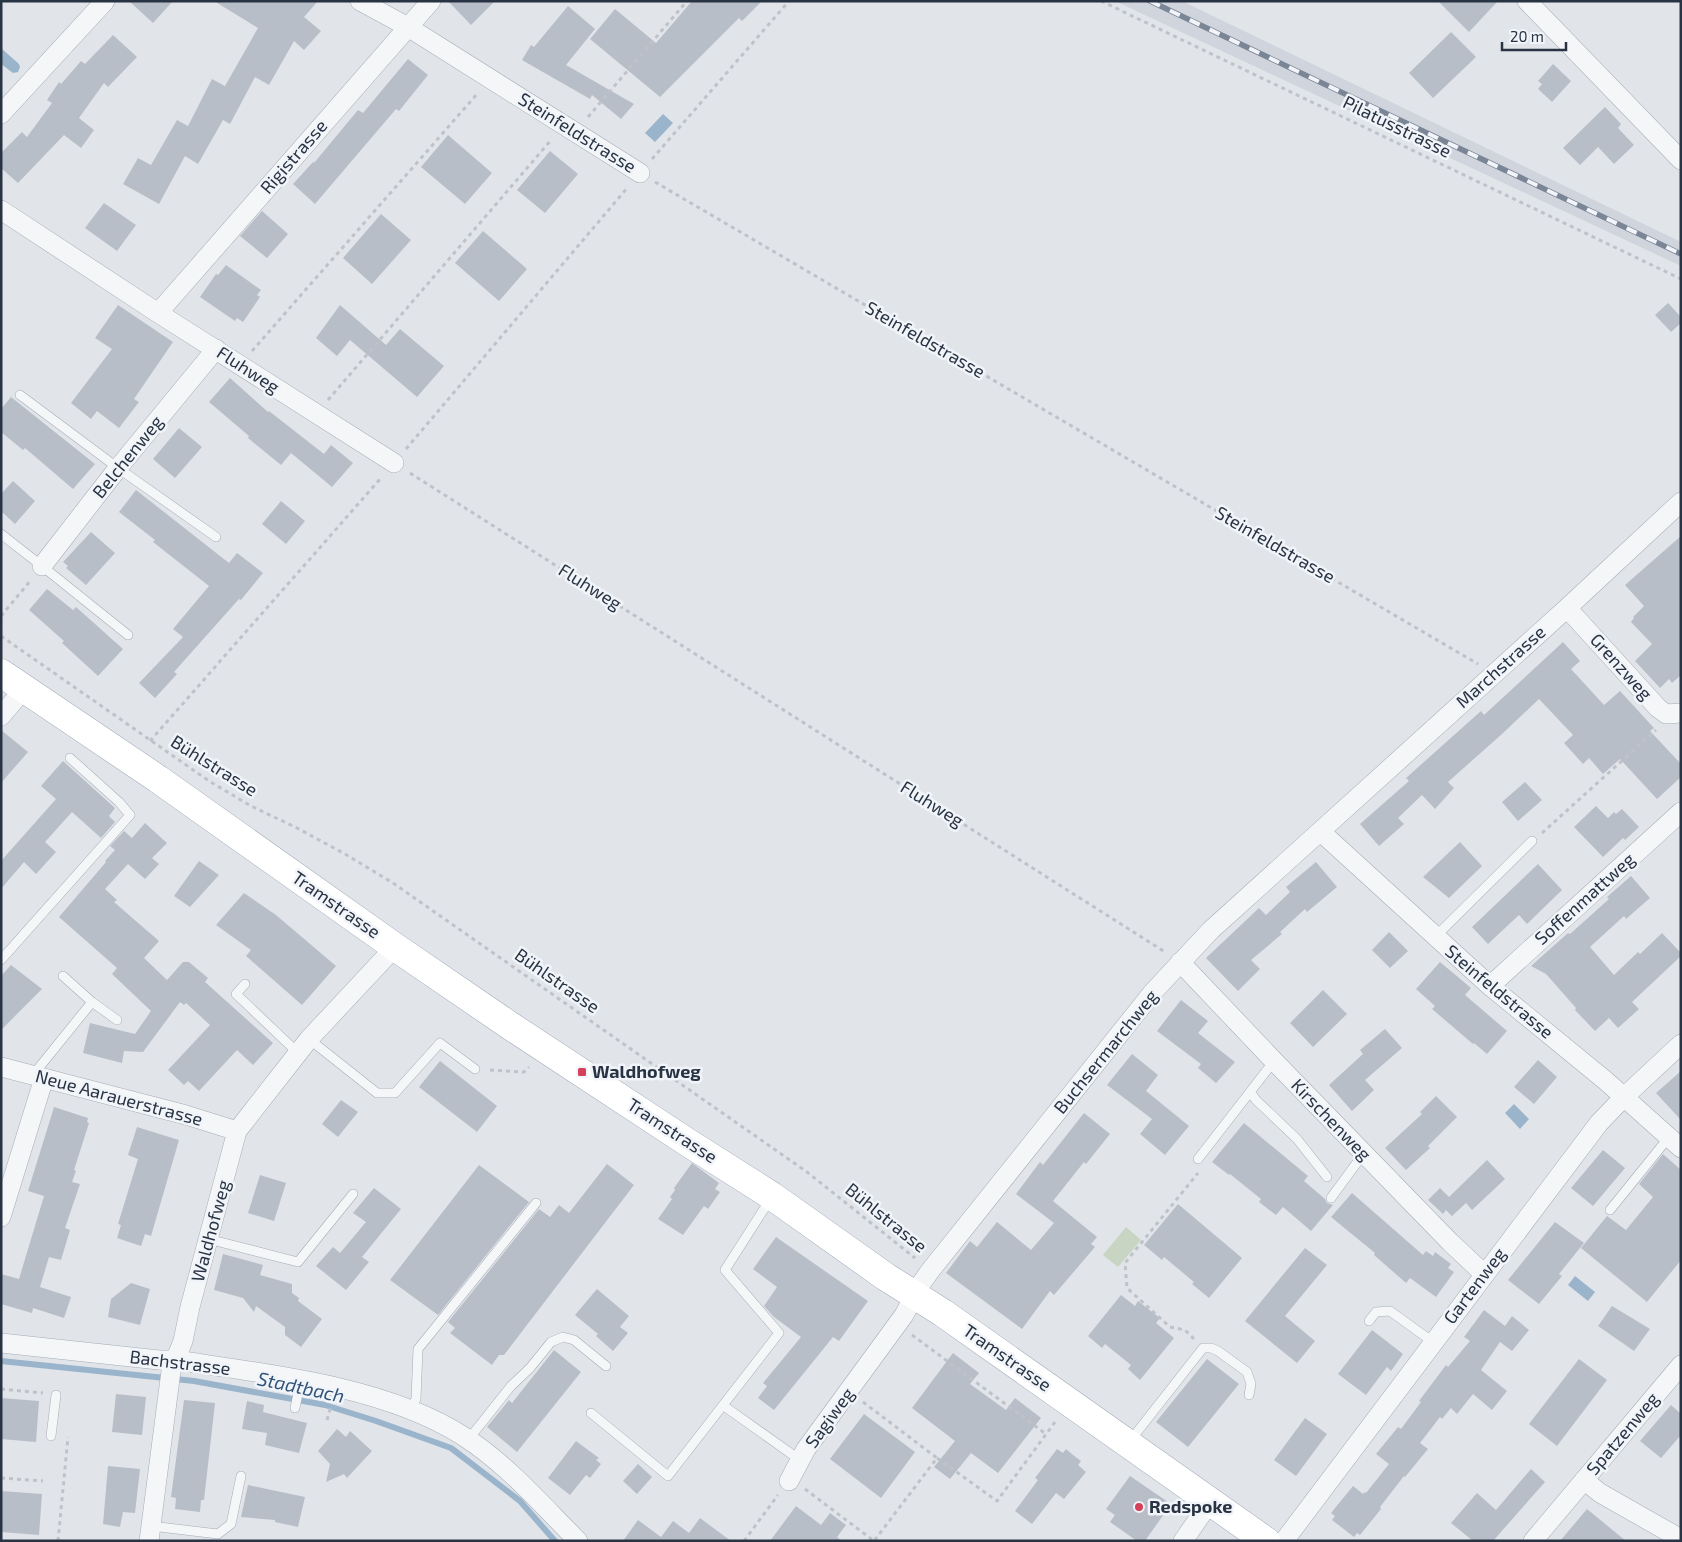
<svg xmlns="http://www.w3.org/2000/svg" width="1682" height="1542" font-family="'Exo 2',sans-serif">
<style>
.built{fill:#cfd4dd}
.green{fill:#c7d5c2}
.water{fill:#9ab4cc}
.lines{fill:none;stroke-linecap:round;stroke-linejoin:round}
.stream{stroke:#9ab4cc;stroke-width:6}
.building{fill:#b8bec8}
.lane-casing{stroke:#a6acb5;stroke-width:10}
.street-casing{stroke:#a6acb5;stroke-width:20}
.primary-casing{stroke:#a0a9b7;stroke-width:29}
.path{stroke:#bfc3c9;stroke-width:3;stroke-dasharray:4 4;stroke-linecap:butt}
.lane{stroke:#f4f6f8;stroke-width:9}
.street{stroke:#f4f6f8;stroke-width:19}
.primary{stroke:#fff;stroke-width:28}
.rail-casing{stroke:#7a8595;stroke-width:5.5}
.rail{stroke:#f1f4f8;stroke-width:4;stroke-dasharray:11;stroke-linecap:butt}
.poi-dot{fill:#d5405a;stroke:#f1f4f8;stroke-width:2}
.labels{text-anchor:middle;stroke-width:5;stroke-linejoin:round;paint-order:stroke}
.street-label{font-size:18px;fill:#283343;stroke:#f1f4f8}
.poi-label{font-size:18px;font-weight:bold;fill:#283343;stroke:#f1f4f8;text-anchor:start}
.water-label{font-size:19px;font-style:italic;fill:#305379;stroke:#f1f4f8}
</style>
<rect width="100%" height="100%" fill="#e1e5ea"/>
<path class="built" d="M1115,1H1182L1681,242V266Z"/>
<path class="green" d="M1126,1227L1141,1240L1118,1267L1103,1255Z"/>
<path class="water" d="M1,48L19,64L20,67L18,72L13,73L1,64Z
M663,114L673,123L655,142L645,133Z
M1514,1104L1529,1119L1520,1129L1505,1113Z
M1575,1276L1595,1292L1588,1301L1568,1285Z"/>
<g class="lines">
<path class="stream" d="M1,1361L194,1381L325,1405L376,1421L451,1448L520,1501L555,1541"/>
</g>
<path class="building" d="M129,1H173L153,23Z
M214,1H318L304,17L321,31L304,50L294,41L269,85L255,77L230,124L223,120L198,164L185,156L159,204L123,184L138,158L151,165L177,120L188,126L212,79L225,86L258,28Z
M448,1H495L471,25Z
M692,1H762L742,21L739,18L660,97L590,39L615,9L656,43Z
M1438,1H1498L1469,32Z
M568,6L595,29L566,65L634,104L621,119L592,95L590,99L522,60L531,45L534,47Z
M1451,32L1476,57L1433,98L1409,73Z
M113,35L137,57L108,87L104,83L79,118L94,130L81,148L64,135L18,183L1,168V153L22,132L27,137L52,103L47,100L59,82L61,84L81,61L85,64Z
M408,59L428,75L399,111L396,109L315,204L293,184L313,162L314,163L358,110L363,113Z
M1553,64L1571,81L1552,102L1538,89L1542,84L1538,81Z
M1605,107L1621,124L1618,128L1634,145L1614,164L1598,147L1580,165L1563,148Z
M448,135L492,173L465,204L421,167Z
M550,151L578,174L545,213L517,190Z
M104,203L136,225L117,251L85,228Z
M262,211L288,234L267,258L240,236Z
M381,214L411,240L372,284L343,258Z
M483,231L527,269L499,301L455,263Z
M226,265L261,290L257,295L260,297L243,322L237,318L235,321L200,297L216,274L218,275Z
M1668,303L1681,317V323L1671,332L1655,315Z
M118,305L173,342L134,399L139,402L119,428L97,411L91,419L71,403L112,349L95,338Z
M340,305L386,345L400,329L444,366L417,397L350,340L337,356L316,338Z
M230,378L268,412L269,411L324,454L331,445L353,463L332,487L291,453L281,465L248,438L249,436L209,402Z
M11,397L95,464L73,489L25,448L23,450L1,432V409Z
M179,428L202,447L175,478L153,459Z
M13,481L35,501L15,524L1,511V494Z
M136,490L229,563L237,553L263,573L241,600L239,599L174,672L177,674L155,698L139,683L183,637L173,629L209,586L153,542L155,540L119,512Z
M281,501L305,521L286,544L262,524Z
M91,532L115,553L86,585L66,568L68,566L63,562Z
M1681,536V675L1672,683L1669,679L1660,688L1635,661L1652,644L1631,622L1634,618L1633,617L1644,606L1625,585Z
M47,589L73,610L76,607L123,649L98,676L62,643L64,641L29,610Z
M1563,642L1580,661L1571,669L1604,705L1620,691L1654,728L1650,731L1681,764V777L1657,799L1620,759L1603,774L1589,758L1583,764L1564,743L1573,735L1539,699L1502,734L1448,782L1454,788L1435,809L1422,795L1398,818L1404,824L1379,846L1360,824L1409,781L1406,778L1481,711L1484,715Z
M1,730L28,752L1,783Z
M63,761L115,808L109,816L115,822L101,838L72,812L45,842L56,852L36,874L24,862L1,889V861L56,799L41,786Z
M1525,782L1542,800L1518,821L1502,802Z
M1596,806L1608,818L1614,812L1616,814L1622,809L1639,827L1625,840L1623,838L1603,857L1574,827Z
M145,823L167,843L152,858L159,864L145,879L128,864L105,889L117,900L114,902L159,941L144,958L167,980L183,962H189L208,978L205,982L273,1043L253,1065L237,1050L199,1091L188,1081L184,1085L168,1070L210,1025L186,1003L184,1005L180,1002L143,1052L124,1051L122,1063L83,1053L90,1023L135,1034L151,1011L112,974L117,968L59,917L106,862L105,861L115,850L110,846L124,831L132,838Z
M1460,842L1482,866L1449,898L1423,877Z
M199,861L219,875L190,907L174,896Z
M1316,862L1337,887L1307,912L1305,909L1280,932L1282,934L1251,960L1260,969L1238,991L1206,958L1259,908L1266,915L1290,892L1286,887Z
M1538,864L1562,890L1527,924L1519,915L1488,944L1472,927Z
M1631,876L1650,898L1626,919L1624,916L1590,947L1614,975L1638,952L1640,954L1662,933L1681,953V956L1632,1002L1639,1009L1618,1028L1609,1018L1595,1031L1575,1010L1576,1008L1546,974L1531,966L1568,933L1570,934L1609,899L1607,897Z
M244,893L276,915L336,966L302,1005L246,956L251,950L216,925Z
M1389,932L1408,951L1390,968L1372,950Z
M1440,962L1471,988L1465,995L1507,1031L1487,1054L1474,1043L1473,1044L1432,1009L1435,1006L1416,989Z
M11,965L42,989L1,1030V976Z
M1323,990L1347,1014L1313,1047L1290,1023Z
M1181,1000L1208,1021L1198,1033L1235,1062L1216,1083L1198,1068L1201,1064L1157,1031Z
M1385,1029L1402,1048L1365,1080L1374,1090L1352,1111L1329,1085L1363,1054L1360,1050Z
M1132,1054L1158,1075L1146,1091L1189,1126L1165,1155L1140,1134L1152,1119L1107,1085Z
M1538,1060L1557,1077L1534,1104L1514,1087Z
M440,1061L497,1106L477,1132L419,1087Z
M1681,1071V1120L1656,1093Z
M1436,1096L1457,1117L1428,1146L1430,1148L1406,1170L1385,1148L1422,1114L1420,1112Z
M341,1100L358,1112L338,1137L322,1124Z
M54,1107L88,1118L87,1122L89,1123L74,1170L76,1171L72,1182L80,1184L65,1228L70,1230L61,1260L49,1257L40,1287L71,1297L64,1318L33,1308L32,1313L1,1304V1274L19,1279L44,1196L28,1191Z
M1084,1113L1110,1134L1086,1164L1084,1162L1053,1201L1097,1237L1091,1244L1095,1247L1054,1295L1050,1291L1022,1329L946,1273L970,1241L977,1247L997,1222L1031,1250L1054,1223L1016,1194L1040,1162L1043,1165Z
M1244,1123L1308,1176L1304,1181L1325,1199L1327,1203L1333,1205L1311,1231L1283,1207L1276,1215L1259,1202L1261,1199L1230,1174L1229,1175L1212,1162Z
M137,1127L179,1140L151,1236L145,1234L141,1246L117,1238L121,1225L118,1224L138,1159L128,1155Z
M1603,1150L1625,1168L1593,1206L1571,1188Z
M1663,1154L1681,1170V1260L1647,1302L1581,1248L1607,1216L1626,1230L1653,1197L1639,1184Z
M1487,1160L1505,1179L1472,1210L1466,1203L1452,1216L1446,1210L1443,1214L1428,1200L1440,1188L1449,1197Z
M692,1163L719,1183L715,1189L720,1192L708,1209L704,1206L683,1235L658,1219L672,1199L670,1197L675,1190L674,1188Z
M607,1164L634,1185L504,1355H499L492,1365L450,1333L455,1328L448,1322L539,1209L550,1217L559,1205L569,1213Z
M479,1165L529,1202L438,1315L390,1280Z
M260,1175L286,1183L274,1221L248,1213Z
M374,1188L401,1209L362,1257L369,1262L346,1290L316,1266L333,1247L340,1253L366,1222L353,1213Z
M1352,1193L1423,1255L1426,1251L1433,1256L1435,1252L1451,1264L1448,1268L1454,1272L1436,1297L1410,1278L1406,1283L1374,1255L1375,1253L1331,1217Z
M1178,1204L1242,1258L1209,1298L1192,1284L1194,1282L1164,1257L1162,1260L1144,1245Z
M1555,1222L1584,1243L1559,1274L1562,1276L1539,1304L1508,1280Z
M776,1237L868,1301L839,1341L833,1337L774,1410L758,1398L767,1386L763,1383L801,1337L774,1317L764,1306L777,1287L753,1269Z
M1305,1248L1327,1265L1285,1316L1315,1341L1297,1363L1245,1321Z
M223,1254L263,1265L260,1275L292,1284V1293L299,1298L298,1301L322,1319L301,1347L285,1335V1327L256,1306L254,1312L243,1298L214,1290Z
M131,1283L150,1289L140,1325L108,1317L111,1299Z
M597,1289L629,1316L620,1327L628,1333L613,1351L596,1336L598,1334L575,1315Z
M1121,1295L1135,1306L1138,1301L1160,1318L1156,1323L1174,1338L1140,1380L1128,1369L1131,1365L1105,1344L1102,1348L1088,1336Z
M1612,1306L1650,1329L1634,1351L1598,1326Z
M1484,1310L1505,1326L1512,1316L1529,1330L1512,1351L1500,1342L1481,1370L1507,1391L1492,1410L1473,1394L1457,1414L1451,1408L1442,1419L1440,1417L1420,1443L1428,1449L1405,1477L1404,1476L1380,1507L1381,1509L1360,1535L1357,1533L1354,1537L1332,1520L1335,1516L1331,1513L1353,1486L1363,1494L1365,1492L1366,1493L1389,1464L1376,1454L1398,1427L1401,1429L1421,1402L1419,1401L1446,1365L1448,1367L1470,1341L1464,1337Z
M1372,1330L1403,1354L1391,1371L1387,1367L1366,1395L1338,1374Z
M554,1350L581,1372L517,1452L487,1427L509,1400L512,1403Z
M953,1353L979,1373L970,1384L1006,1410L1015,1398L1041,1418L998,1473L971,1453L950,1479L934,1467L955,1441L912,1408Z
M1207,1359L1239,1384L1188,1447L1156,1422Z
M1579,1359L1607,1380L1557,1446L1529,1424Z
M116,1394L146,1397L142,1435L112,1432Z
M1,1398L39,1401L36,1442L1,1439Z
M184,1400L215,1403L204,1500H201L200,1512L175,1509L176,1498L171,1497Z
M247,1401L264,1405L263,1412L307,1423L299,1453L265,1445L267,1433L242,1429Z
M1671,1405L1681,1414V1435L1661,1458L1640,1441Z
M864,1414L915,1452L881,1498L830,1459Z
M1305,1418L1327,1434L1296,1476L1274,1460Z
M337,1429L346,1437L350,1431L372,1451L347,1478L344,1474L326,1482L330,1464L318,1451Z
M576,1441L599,1458L596,1460L601,1464L590,1478L586,1475L570,1495L548,1478Z
M1057,1449L1063,1453L1066,1449L1073,1455L1081,1461L1078,1465L1086,1472L1064,1499L1056,1493L1032,1524L1015,1511L1038,1480L1035,1478Z
M638,1464L652,1477L637,1494L623,1481Z
M108,1466L140,1469L135,1513L123,1512L120,1527L103,1524Z
M1531,1469L1545,1482L1493,1541H1473L1451,1523L1477,1493L1496,1510Z
M1130,1476L1171,1504L1145,1541H1137L1110,1522L1115,1515L1106,1509Z
M248,1485L305,1497L298,1527L275,1522V1520L241,1517Z
M1,1491L42,1494L39,1535L1,1532Z
M796,1506L821,1525L830,1513L846,1525L837,1537L842,1541H770Z
M1587,1509L1626,1541H1560Z
M700,1518L731,1541H623L638,1520L661,1537L673,1521L689,1533Z"/>
<g class="lines">
<defs>
<path id="lane" d="M20,395L118,468L216,537
M1,534L42,566L128,635
M1435,937L1532,841
M1,960L130,815L119,802L70,758
M63,976L92,1002L117,1020
M245,984L236,994L298,1053
M309,1039L377,1093H395L440,1043L475,1069
M33,1075L92,1002
M1250,1092L1256,1100L1297,1139L1327,1177
M1198,1159L1274,1061
M1331,1198L1364,1153
M1610,1210L1669,1137
M208,1239L298,1262L353,1194
M1369,1321L1376,1312L1390,1311L1433,1342
M724,1406L800,1460
M295,1408L301,1379
M411,1410L416,1399L418,1349L536,1203
M591,1413L668,1476L779,1333L725,1270L771,1198
M51,1436L56,1395
M468,1440L511,1386L530,1368L551,1342L563,1337L574,1340L606,1366
M1130,1441L1203,1348H1211L1218,1351L1247,1372L1251,1384L1249,1395
M151,1526L218,1534L231,1524L241,1476"/>
<path id="street" d="M360,1L408,27L640,173
M1527,1L1681,160
M1,114L105,1
M1,210L158,313L394,463
M158,313L431,1
M42,566L118,468L216,349
M1567,608L1658,708L1666,714L1681,713
M1,716L24,689
M1321,832L1490,986L1606,1081L1681,1148
M1180,962L1274,1061L1450,1242L1484,1274
M1490,986L1681,812
M1,1067L186,1115L237,1131
M1,1217L44,1078
M1,1343L159,1360H176C268,1374 385,1386 463,1436C507,1464 542,1505 578,1541
M1584,1480L1600,1493L1681,1539
M789,1481L806,1449L904,1315L918,1288L930,1271L1153,992L1211,930L1567,608L1681,502
M149,1541L171,1371L183,1341L190,1307L237,1131L309,1039L395,947
M1183,1541L1210,1502
M1284,1541L1599,1123L1624,1097L1681,1044
M1533,1541L1681,1365"/>
<path id="primary" d="M1,673L158,779L395,947L509,1025L687,1142L772,1196L886,1277L943,1313L1266,1541"/>
</defs>
<use href="#lane" class="lane-casing"/>
<use href="#street" class="street-casing"/>
<use href="#primary" class="primary-casing"/>
<path class="path" d="M1101,1L1681,279
M588,117L687,1
M652,159L789,1
M655,182L1478,664
M252,351L478,93
M328,400L552,139
M406,449L628,187
M410,473L1165,952
M1,616L31,580
M1,636L209,781L251,806L295,827L345,854L393,883L807,1172L915,1258
M150,741L381,478
M1542,833L1656,730
M490,1070L524,1072L529,1067
M912,1335L1046,1434
M1194,1339L1185,1330L1170,1327L1127,1288L1125,1263L1198,1173
M1,1389L43,1393
M863,1402L937,1458L874,1541
M327,1420L331,1406
M937,1458L997,1501L1055,1422
M1,1478L43,1481
M805,1489L874,1541
M58,1541L68,1437
M744,1541L778,1495"/>
<use href="#lane" class="lane"/>
<use href="#street" class="street"/>
<use href="#primary" class="primary"/>
<defs>
<path id="rail" d="M1150,1L1681,254"/>
</defs>
<use href="#rail" class="rail-casing"/>
<use href="#rail" class="rail"/>
</g>
<g class="poi-dot">
<rect x="577" y="1067" width="10" height="10" rx="2.5"/>
<circle cx="1139" cy="1507" r="5"/>
</g>
<g class="labels">
<g class="street-label">
<text transform="translate(1397 127) rotate(26)" y="6">Pilatusstrasse</text>
<text transform="translate(577 133) rotate(32)" y="6">Steinfeldstrasse</text>
<text transform="translate(294 157) rotate(-49)" y="6">Rigistrasse</text>
<text transform="translate(925 340) rotate(30)" y="6">Steinfeldstrasse</text>
<text transform="translate(248 370) rotate(33)" y="6">Fluhweg</text>
<text transform="translate(128 457) rotate(-51)" y="6">Belchenweg</text>
<text transform="translate(1275 545) rotate(30)" y="6">Steinfeldstrasse</text>
<text transform="translate(590 587) rotate(32)" y="6">Fluhweg</text>
<text transform="translate(1501 667) rotate(-42)" y="6">Marchstrasse</text>
<text transform="translate(1621 667) rotate(48)" y="6">Grenzweg</text>
<text transform="translate(214 766) rotate(32)" y="6">Bühlstrasse</text>
<text transform="translate(932 804) rotate(32)" y="6">Fluhweg</text>
<text transform="translate(1585 899) rotate(-42)" y="6">Soffenmattweg</text>
<text transform="translate(336 905) rotate(35)" y="6">Tramstrasse</text>
<text transform="translate(557 981) rotate(35)" y="6">Bühlstrasse</text>
<text transform="translate(1499 992) rotate(40)" y="6">Steinfeldstrasse</text>
<text transform="translate(1106 1052) rotate(-51)" y="6">Buchsermarchweg</text>
<text transform="translate(119 1098) rotate(15)" y="6">Neue Aarauerstrasse</text>
<text transform="translate(1331 1120) rotate(46)" y="6">Kirschenweg</text>
<text transform="translate(672 1131) rotate(33)" y="6">Tramstrasse</text>
<text transform="translate(886 1218) rotate(39)" y="6">Bühlstrasse</text>
<text transform="translate(211 1231) rotate(-75)" y="6">Waldhofweg</text>
<text transform="translate(1475 1286) rotate(-53)" y="6">Gartenweg</text>
<text transform="translate(1007 1358) rotate(35)" y="6">Tramstrasse</text>
<text transform="translate(180 1363) rotate(7)" y="6">Bachstrasse</text>
<text transform="translate(830 1418) rotate(-54)" y="6">Sagiweg</text>
<text transform="translate(1623 1434) rotate(-50)" y="6">Spatzenweg</text>
</g>
<g class="poi-label">
<text x="592" y="1078">Waldhofweg</text>
<text x="1149" y="1513">Redspoke</text>
</g>
<g class="water-label">
<text transform="translate(301 1387) rotate(12)" y="7">Stadtbach</text>
</g>
</g>
<rect width="1682" height="1542" fill="none" stroke="#283343" stroke-width="5"/>
<path d="M1502 42v8h64v-8" fill="none" stroke="#283343" stroke-width="2.5"/>
<text x="1510" y="42" font-size="15" fill="#283343" stroke="#f1f4f8" stroke-width="4" paint-order="stroke">20 m</text>
</svg>
